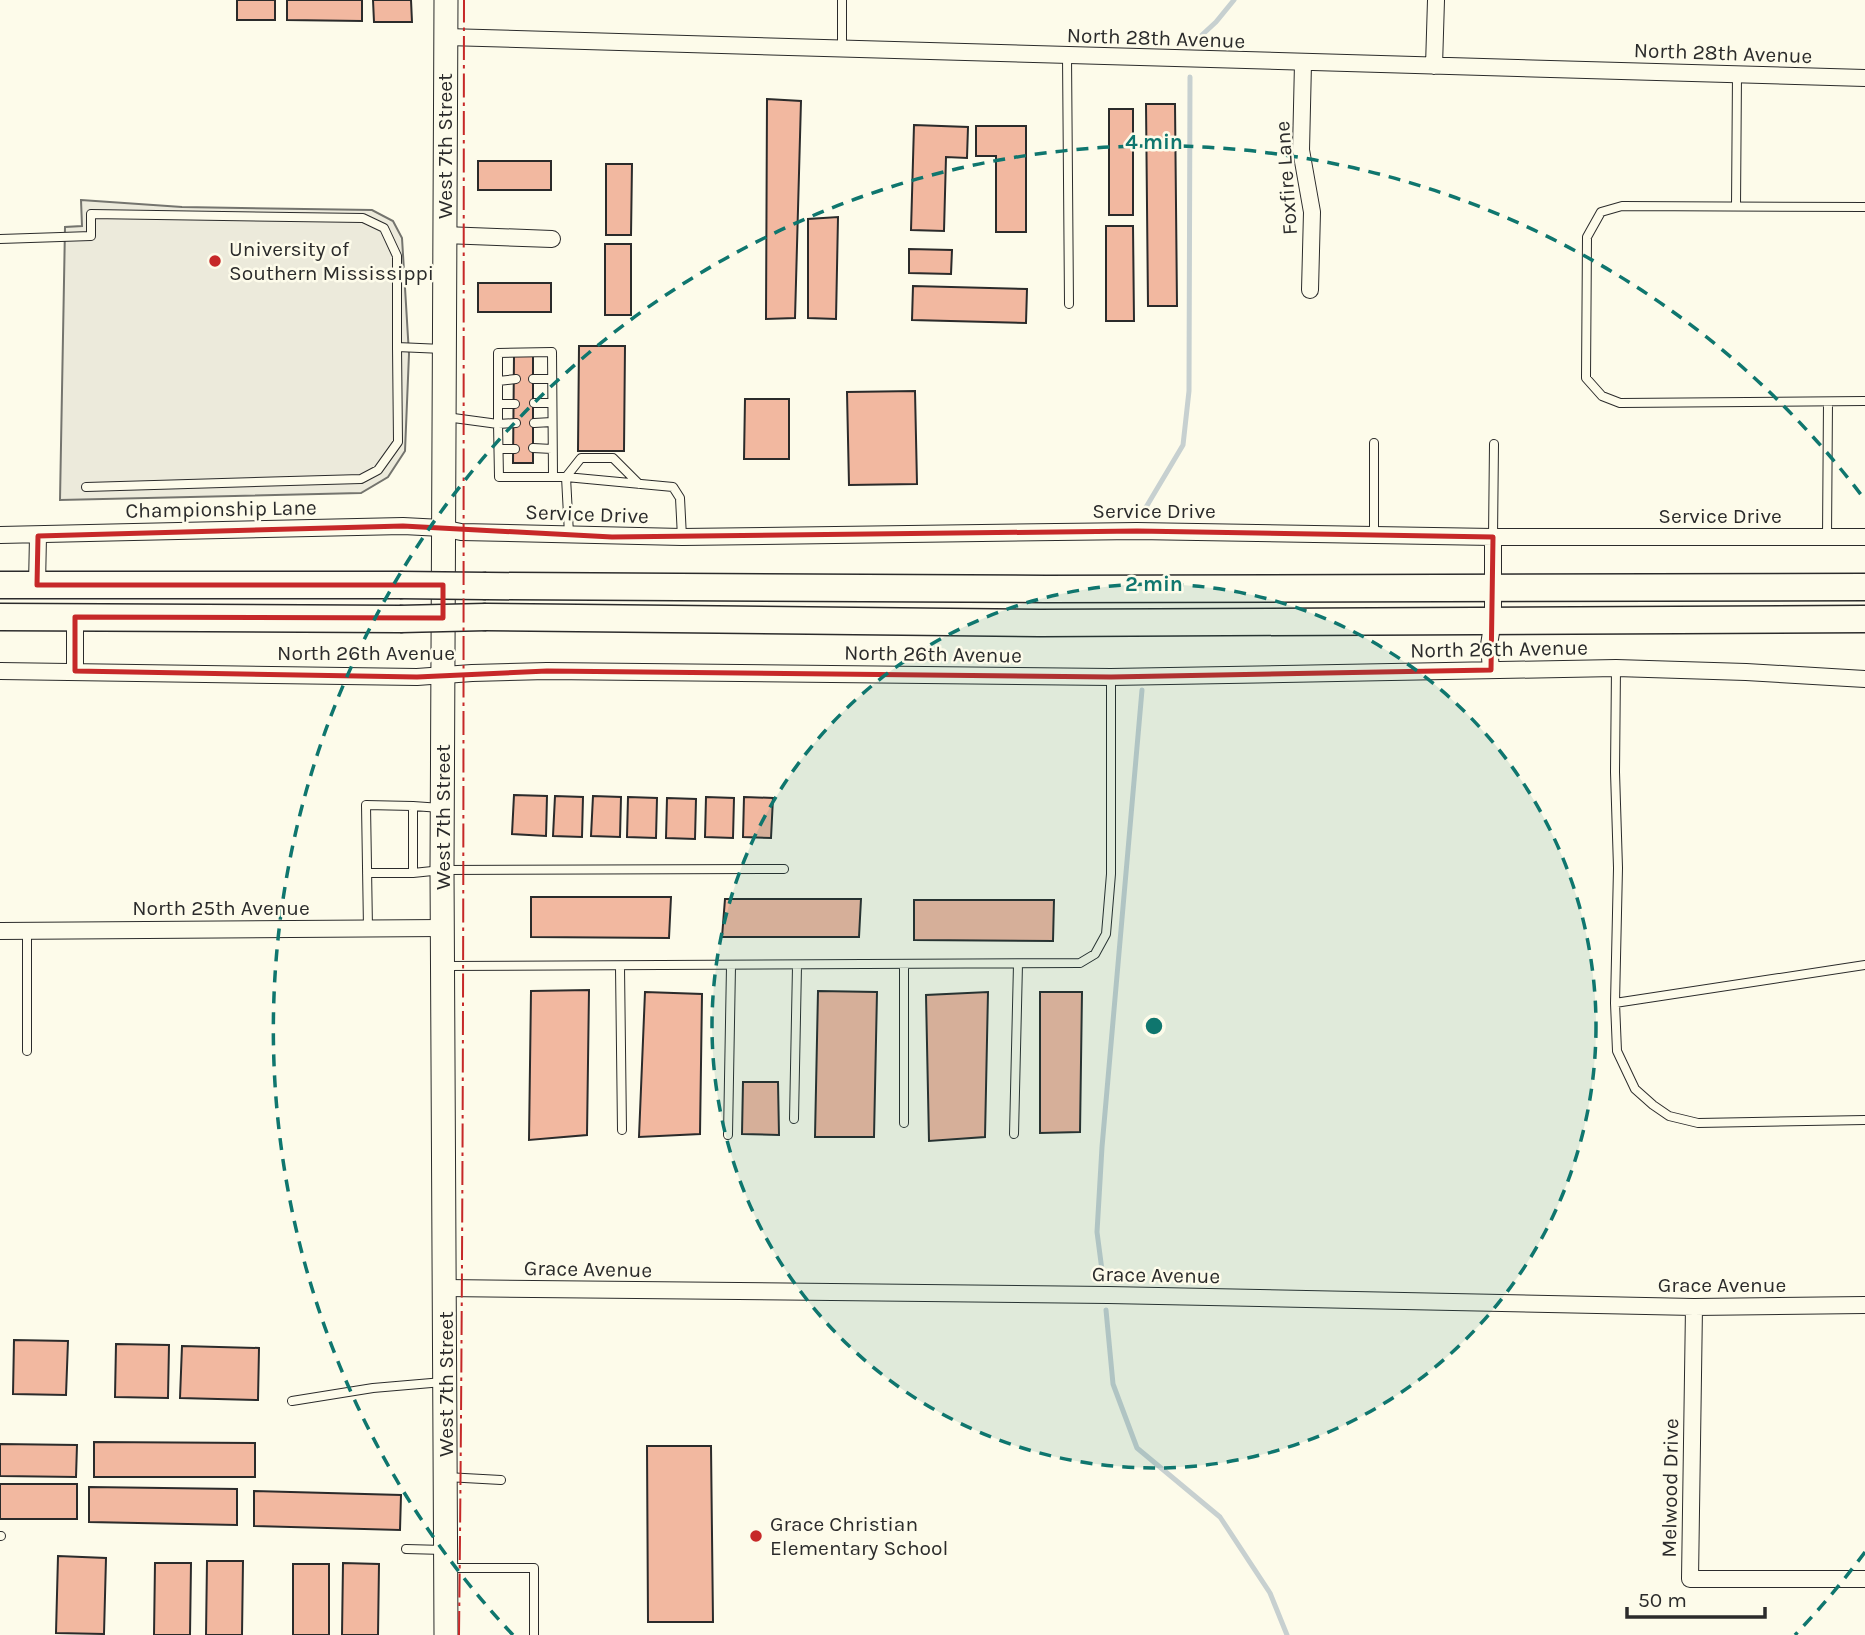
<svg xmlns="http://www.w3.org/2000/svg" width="1865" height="1635" font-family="Karla,sans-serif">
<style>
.parking{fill:#eceadb;stroke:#74746e;stroke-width:2}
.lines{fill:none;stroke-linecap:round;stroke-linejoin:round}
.stream{stroke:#c7d0d0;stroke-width:5}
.building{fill:#f2b8a0;stroke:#2b2b2b;stroke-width:2}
.service-casing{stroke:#2b2b2b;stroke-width:10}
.minor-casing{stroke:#2b2b2b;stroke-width:18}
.secondary-casing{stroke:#2b2b2b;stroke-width:25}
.primary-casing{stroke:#2b2b2b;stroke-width:29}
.service{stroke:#fdfbea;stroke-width:8}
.minor{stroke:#fdfbea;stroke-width:16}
.secondary{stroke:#fdfbea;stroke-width:23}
.primary{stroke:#fdfbea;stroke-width:26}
.primary-bridge-casing{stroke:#2b2b2b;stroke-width:29;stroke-linecap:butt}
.primary-bridge{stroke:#fdfbea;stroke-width:26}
.power{stroke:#c62828;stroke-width:2;stroke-dasharray:24 5 3.5 5;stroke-linecap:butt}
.marked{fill:none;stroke:#c62828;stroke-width:5;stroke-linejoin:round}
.ring{fill:none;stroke:#0f766e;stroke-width:3.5;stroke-dasharray:12 9}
.poi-dot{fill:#c62828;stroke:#fdfbea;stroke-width:2.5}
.labels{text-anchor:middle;stroke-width:5;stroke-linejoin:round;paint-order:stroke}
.street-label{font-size:21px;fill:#2b2b2b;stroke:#fdfbea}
.poi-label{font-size:21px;fill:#2b2b2b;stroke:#fdfbea;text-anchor:start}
.centre{fill:#0f766e;stroke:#fdfbea;stroke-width:3.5}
.ring-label{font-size:21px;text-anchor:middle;font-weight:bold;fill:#0f766e;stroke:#fdfbea;stroke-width:5;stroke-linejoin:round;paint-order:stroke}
</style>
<rect width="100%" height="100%" fill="#fdfbea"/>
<path class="parking" d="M81,200L182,207L372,210L393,221L402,238L409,354L405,451L388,477L361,493L60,500L65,227L82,226Z"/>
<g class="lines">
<path class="stream" d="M1190,46L1216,22L1234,0
M1142,514L1183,445L1189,391L1190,77
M1103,1278L1097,1232L1102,1147L1142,690
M1106,1310L1113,1384L1137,1448L1220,1517L1270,1593L1287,1635"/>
</g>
<path class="building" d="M237,0H275V20H237Z
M287,0H362V21L287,20Z
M373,0H411L412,22H374Z
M767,99L801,101L795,318L766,319Z
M1146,104H1175L1177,306H1148Z
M1109,109H1133V215H1109Z
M914,125L968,127L967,158L946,157L944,231L911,230Z
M976,126H1026V232H996V156H976Z
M478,161H551V190H478Z
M606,164H632L631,235H606Z
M838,217L836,319L808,318V219Z
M1106,226H1133L1134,321H1106Z
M605,244H631V315H605Z
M909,249L952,250L951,274L909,273Z
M478,283H551V312H478Z
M913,286L1027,289L1026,323L912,320Z
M579,346H625L624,451H578Z
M514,356H533V463H513Z
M915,391L917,484L849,485L847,392Z
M745,399H789V459H744Z
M514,795L547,796L546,836L512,834Z
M555,796L583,797L582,837L553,836Z
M593,796L621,797L620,837L591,836Z
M628,797L657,798L656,838L627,837Z
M706,797L734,798L733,838L705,837Z
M744,797L773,798L771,838L743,837Z
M667,798L696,799L695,839L666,838Z
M531,897H671L669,938L531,937Z
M725,899H861L859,937H722Z
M914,900H1054L1053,941L914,940Z
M589,990L587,1135L529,1140L531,991Z
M818,991L877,992L874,1137H815Z
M645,992L702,994L700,1134L639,1137Z
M988,992L985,1137L929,1141L926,995Z
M1040,992H1082L1080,1132L1040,1133Z
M743,1082H778L779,1135L742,1134Z
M14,1340L68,1341L66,1395L13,1394Z
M116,1344L169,1345L168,1398L115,1397Z
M182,1346L259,1348L258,1400L180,1398Z
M94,1442L255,1443V1477H94Z
M0,1444L77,1445L76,1477L0,1476Z
M647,1446H711L713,1622H648Z
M0,1484H77V1519H0Z
M89,1487L237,1489V1525L89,1522Z
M254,1491L401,1495L400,1530L254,1526Z
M58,1556L106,1558L104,1634L56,1633Z
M207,1561H243L242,1635H206Z
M155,1563H191L190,1635H154Z
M343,1563L379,1564L378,1635H342Z
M293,1564H329V1635H293Z"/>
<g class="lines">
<defs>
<path id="service" d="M842,0V48
M1067,56L1069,304
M1736,206L1737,74
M1865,207L1622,206L1601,212L1587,237L1586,378L1602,396L1620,403L1865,401
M0,239L91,236V214L363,218L384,228L397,256V347L443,349
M533,379H552
M498,381L516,379
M534,403H552
M499,404H515
M446,417L498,424L499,477H566L581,458H613L639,484
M516,423L498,424V353L552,352L553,476
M534,423L552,422
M1374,443V535
M533,448L552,449
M499,449H515
M86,487L361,479L378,470L398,442L397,347
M569,534L566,477L673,487L680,498L682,537
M1493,537L1494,444
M1827,537L1828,402
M1616,668L1615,772L1618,868L1615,1003L1617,1051L1635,1089L1653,1105L1669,1116L1698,1123L1865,1120
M441,808L413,806V873L442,870L784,869
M367,873H413
M368,929L366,805L413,806
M27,930V1051
M904,965V1123
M446,966L1080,963L1095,954L1106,934L1111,874V677
M620,967L622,1130
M1615,1003L1865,965
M794,1119L797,966
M1014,1134L1018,964
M728,1135L731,966
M292,1401L373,1388L443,1382
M446,1477L501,1480
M0,1536H1
M406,1549L444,1550
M447,1568H534V1635"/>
<path id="minor" d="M446,37L1865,78
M1303,63L1301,150L1312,212L1310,290
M1434,66L1436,0
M444,235L552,239
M0,535L403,526L442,528L461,532L682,537L1137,531L1493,537H1865
M37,585L38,536
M1491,670L1489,645L1493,620V537
M0,671L417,677L472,673L547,671L1111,677L1616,668L1746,672L1865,679
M75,671V617
M0,931L443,928
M445,1288L1108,1295L1694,1307L1865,1305
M1694,1307L1690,1579H1865"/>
<path id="secondary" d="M446,0L442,870L446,1635"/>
<path id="primary" d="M0,585H400
M486,586L1046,589L1865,587
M0,617L400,619
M486,617L1040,623L1865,619"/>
</defs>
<use href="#service" class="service-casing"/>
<use href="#minor" class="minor-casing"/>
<use href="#secondary" class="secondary-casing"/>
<use href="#primary" class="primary-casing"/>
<use href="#service" class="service"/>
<use href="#minor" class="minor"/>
<use href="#secondary" class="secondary"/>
<use href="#primary" class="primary"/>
<defs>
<path id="primary-bridge" d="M400,585L486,586
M400,619L486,617"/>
</defs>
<use href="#primary-bridge" class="primary-bridge-casing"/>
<use href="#primary-bridge" class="primary-bridge"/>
<path class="power" d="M459,1635C465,1090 463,545 464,0"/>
</g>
<path class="marked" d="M403,526L612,537L1137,531L1493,537L1491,670L1111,677L547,671L417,677L75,671V617L443,618V585H37L38,536Z"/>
<circle cx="1154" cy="1026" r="442" fill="#0f766e" fill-opacity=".12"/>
<g class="ring">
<circle cx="1154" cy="1026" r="442"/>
<path d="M1865 1552A884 884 0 0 1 1795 1635M513 1635A884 884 0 1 1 1865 500"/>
</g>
<g class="poi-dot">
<circle cx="215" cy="261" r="7"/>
<circle cx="756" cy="1536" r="7"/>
</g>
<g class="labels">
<g class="street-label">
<text transform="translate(1156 38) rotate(2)" y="7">North 28th Avenue</text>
<text transform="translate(1723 53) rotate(2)" y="7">North 28th Avenue</text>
<text transform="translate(445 146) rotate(-90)" y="7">West 7th Street</text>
<text transform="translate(1286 178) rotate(-94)" y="7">Foxfire Lane</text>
<text transform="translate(221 509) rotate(-1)" y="7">Championship Lane</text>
<text x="1154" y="518">Service Drive</text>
<text transform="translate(587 514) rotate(2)" y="7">Service Drive</text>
<text x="1720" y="523">Service Drive</text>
<text transform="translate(1499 649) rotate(-1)" y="7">North 26th Avenue</text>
<text x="366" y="660">North 26th Avenue</text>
<text transform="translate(933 654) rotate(1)" y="7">North 26th Avenue</text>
<text transform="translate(443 817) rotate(-90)" y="7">West 7th Street</text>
<text x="221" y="915">North 25th Avenue</text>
<text transform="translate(588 1269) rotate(1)" y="7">Grace Avenue</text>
<text transform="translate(1156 1275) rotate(1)" y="7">Grace Avenue</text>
<text x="1722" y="1292">Grace Avenue</text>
<text transform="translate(446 1384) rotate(-90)" y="7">West 7th Street</text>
<text transform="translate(1670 1488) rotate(-89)" y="7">Melwood Drive</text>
</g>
<g class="poi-label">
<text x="229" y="256">University of<tspan x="229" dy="24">Southern Mississippi</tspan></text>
<text x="770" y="1531">Grace Christian<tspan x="770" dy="24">Elementary School</tspan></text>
</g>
</g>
<circle cx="1154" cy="1026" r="10" class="centre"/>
<g class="ring-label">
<text x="1154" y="149">4 min</text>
<text x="1154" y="591">2 min</text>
</g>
<path d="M1627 1607v10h138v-10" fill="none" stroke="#2b2b2b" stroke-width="3.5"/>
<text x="1638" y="1607" font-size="21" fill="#2b2b2b" stroke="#fdfbea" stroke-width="5" paint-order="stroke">50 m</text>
</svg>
